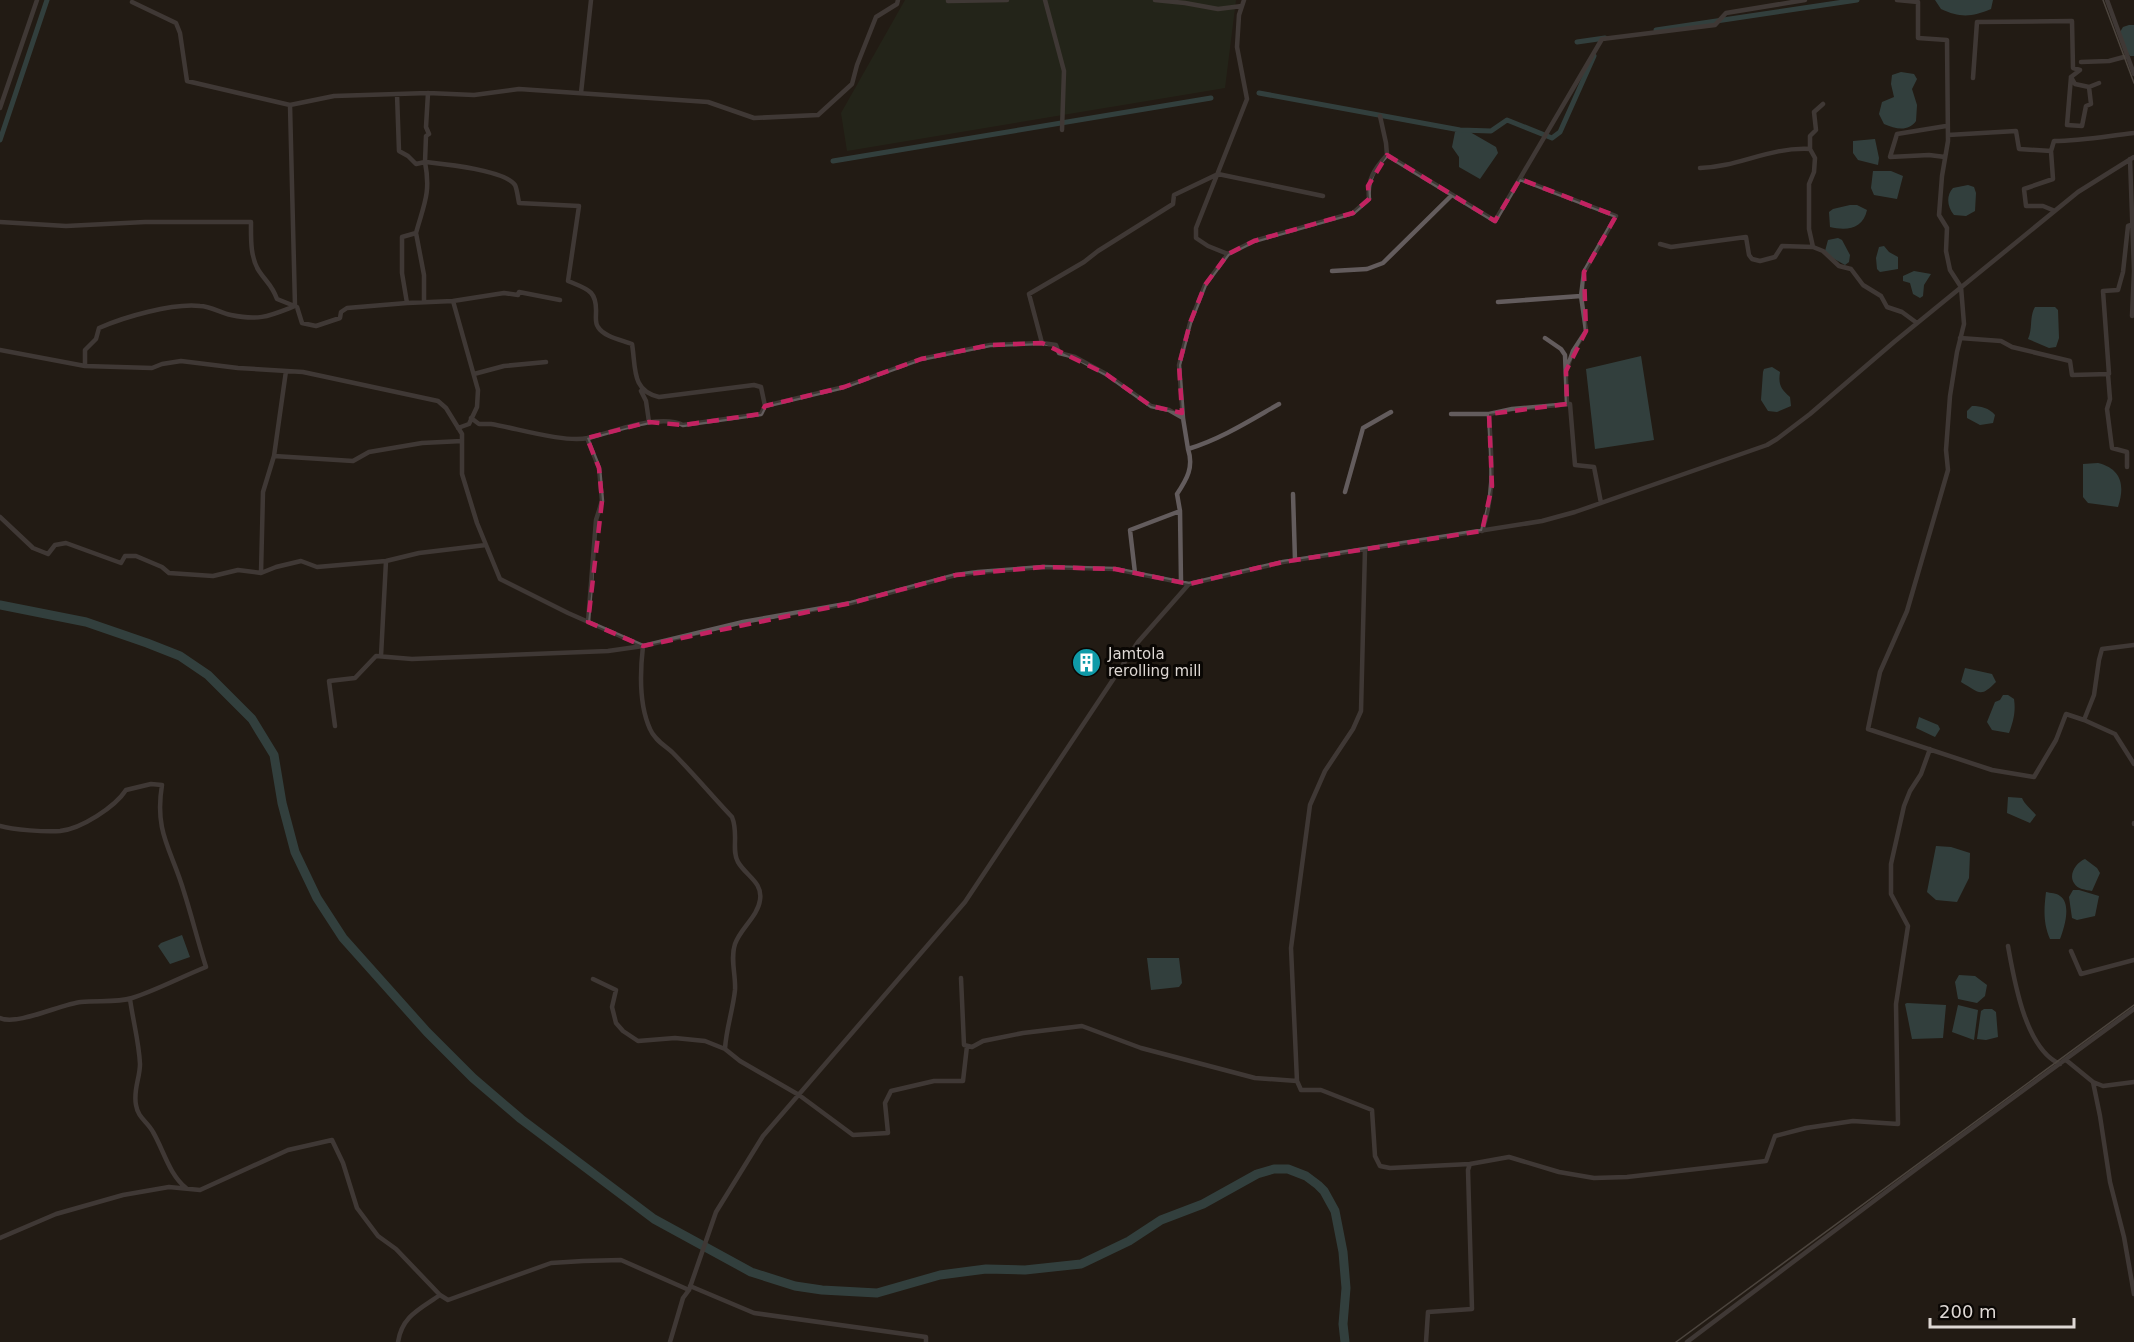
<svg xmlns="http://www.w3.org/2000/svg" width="2134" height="1342" font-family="'DejaVu Sans',sans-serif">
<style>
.green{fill:#25301f}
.water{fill:#456c70}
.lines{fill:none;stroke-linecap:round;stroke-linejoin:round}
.canal{stroke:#456c70;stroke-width:5}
.river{stroke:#456c70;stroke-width:9}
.street{stroke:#635c5d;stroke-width:4.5}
.rail{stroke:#7d7670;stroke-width:1.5}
.marked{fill:none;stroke:#c32261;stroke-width:4.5;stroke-dasharray:12 8;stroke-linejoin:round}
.labels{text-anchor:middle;stroke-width:6;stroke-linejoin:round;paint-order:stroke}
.poi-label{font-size:15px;fill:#ded8d4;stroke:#0a0704;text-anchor:start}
</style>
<rect width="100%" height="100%" fill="#231b14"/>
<path class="green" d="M905,0H1236L1225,88L847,151L841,113Z"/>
<path class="water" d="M1935,0H1993L1991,9C1972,17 1960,18 1941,9Z
M2129,25H2134V56H2130L2127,51L2120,32L2123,27Z
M1901,72L1914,74L1917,79L1912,89L1917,105L1916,121C1908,132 1896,129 1884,124L1879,114L1882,102L1894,97L1891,84L1892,75Z
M1455,132H1470L1496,147L1498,153L1480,179L1459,167V157L1452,147Z
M1875,139L1879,158L1878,165L1858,160L1853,153V141Z
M1873,171H1891L1903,176L1897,199L1874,195L1871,188Z
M1968,185L1974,187L1976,193L1975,211L1966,216L1954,215C1947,206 1946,196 1953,188Z
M1850,205H1857L1867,210C1863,229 1847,231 1830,227L1829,212L1833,209Z
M1838,238L1842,240L1850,255L1849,262L1845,265L1829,256L1825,251L1828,240Z
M1884,246L1889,252L1898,257V269L1880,272L1877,269L1876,258L1879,247Z
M1914,271L1931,274L1924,285L1923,296L1920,298L1913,294L1910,283L1903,281V276Z
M2035,307H2055L2058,310L2059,338L2056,347L2049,348L2028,339C2033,329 2029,317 2035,307Z
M1641,356L1654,440L1595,449L1586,369Z
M1772,367L1780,372C1778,385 1781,389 1790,397L1791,406L1777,412L1768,411L1761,400L1763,372L1764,369Z
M1972,406C1981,406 1989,408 1995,415L1993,423L1980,425L1967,418V411Z
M2098,463C2122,469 2125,486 2118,507L2088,503L2083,497V464Z
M1965,668L1992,674L1996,682C1980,698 1980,693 1961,682Z
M2003,695H2008L2014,699C2016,712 2013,722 2009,733L1992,730L1987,722L1995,702L2000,700Z
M1919,717L1938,725L1940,729L1935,737L1916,728Z
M2008,797L2022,798C2025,805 2031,809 2036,815L2030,823L2007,813Z
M1936,846L1951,847L1970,853L1969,878L1957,902L1936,900L1927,892Z
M2085,859L2097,868L2100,873L2092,891C2086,890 2077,889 2074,883C2068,874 2077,862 2085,859Z
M2073,890H2079L2099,896L2095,916L2077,920L2072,918L2069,897Z
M2046,892C2050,893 2057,893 2060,896C2072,904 2064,929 2060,939H2050C2043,923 2044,909 2046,892Z
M182,935L190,957L170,964L158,946L161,943Z
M1147,958H1179L1182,983L1179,987L1151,990Z
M1959,975L1975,976L1987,985L1985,996L1977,1003L1958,999L1955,982Z
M1907,1003L1946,1005L1943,1038L1912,1039L1905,1004Z
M1958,1005L1978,1010L1974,1040L1952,1032Z
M1984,1009H1992L1996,1012L1998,1037L1986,1040L1977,1039L1981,1011Z"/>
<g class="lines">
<path class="canal" d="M1656,30L1857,0
M1577,42L1605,38
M1259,93L1460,130L1491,131L1507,120L1552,138L1560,132L1594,56
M0,140L47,0
M833,161L1211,98"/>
<path class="river" d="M0,605L86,622L147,643L180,656L208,675L252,719L274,755L282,803L295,852L317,898L343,938L427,1032L473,1078L521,1119L654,1219L751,1272L795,1286L822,1290L877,1293L940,1275L986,1269L1025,1270L1081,1264L1129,1241L1161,1220L1203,1204L1257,1174L1274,1169H1288L1306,1176L1318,1185L1324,1191L1335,1211L1343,1252L1346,1288L1343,1324L1345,1342"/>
<path class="street" d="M1045,0L1064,71L1062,130
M1155,0L1185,3L1218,9L1242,6
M1244,0L1239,15L1237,47L1247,99L1196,228V238L1208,246L1228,254L1254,241L1353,213L1369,199C1367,180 1374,169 1387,155L1386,143L1380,116
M1897,0L1918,2V38L1947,40L1948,141L1942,176L1939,215L1947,228L1946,251L1950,270L1961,287L1964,324L1957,352L1950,396L1946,450L1948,470L1907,611L1880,672L1868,729L1992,770L2034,777L2056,740L2066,714L2084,720L2094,695L2099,660L2102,649L2134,645
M2107,0L2134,74
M948,1L1007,0
M132,2L176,23L180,33L187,81L290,105L334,96L428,93L474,95L519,89L708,102L754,118L818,115L852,84L857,65L876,17L897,4L898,0
M2081,62L2109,61L2124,57
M2071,77L2075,84L2089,87
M1973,78L1977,22L2072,21L2073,68L2080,70L2071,77L2067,125L2082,126L2086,106L2091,104L2089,87L2099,83
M428,93L426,127L429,134L426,136L425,162C443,164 505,170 515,185C517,189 518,198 519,203L579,206L568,281C587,289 597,290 596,313C596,318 595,323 598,327C604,337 622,340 632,344C636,367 631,391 659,397L754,385L761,387L765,406L844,387L921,359L990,345L1042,343L1029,294L1084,262L1098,251L1173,204L1174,195L1218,174L1323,196
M581,93L591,0
M0,108L37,0
M1948,135L2016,131L2019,149L2051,151L2054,141C2081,141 2107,136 2134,133
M1810,149V136L1816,130L1814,112L1823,104
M2051,151L2053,179L2024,189L2026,206H2043L2055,211
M1387,155L1495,221L1602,39L1715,25L1726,13L1805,0
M1945,157L1929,155L1890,157L1897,134L1946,126
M2130,159L2134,271L2132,316
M1700,168C1739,167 1768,147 1810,149L1815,158L1814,172L1809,184V229L1813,247L1823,251L1839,266L1851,269L1863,285L1881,296L1887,307L1902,312L1917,323
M1520,179L1616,216L1584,272L1581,296L1586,331L1573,351L1566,371
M0,222L66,226L145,222H251C251,238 250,257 259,271C267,283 272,285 277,299L297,307L302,323L316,326L340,318L341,312L347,308L407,303L402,273V237L416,233C424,204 431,193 425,162L416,164L408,156L399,151L397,94
M416,233L424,275V302
M1660,244L1671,247L1746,237L1749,255L1752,259L1760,261L1775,257L1782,246L1813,247
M1332,271L1367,269L1383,263L1452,195
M453,301L504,293L518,295L519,292L560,300
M1498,302L1581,296
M407,303L453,301L478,390L477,407L469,424L458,428
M1545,338L1561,349L1565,355L1567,404
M1960,338L2001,341L2012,347L2070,361L2072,375L2109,374L2103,291L2118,290L2123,272L2128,226L2131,225
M1042,343L1056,345L1059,353L1075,357L1106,374L1151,406L1169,410L1183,418L1188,449
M0,350L85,366L152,368L162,364L181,361L238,368L303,372L438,401L446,408L462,434V474L477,523L500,579L568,613L643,646L743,622L851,603L956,575L978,572L1043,567L1115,569L1189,584
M85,366V350L96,339L99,328C124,317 172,303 200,306C210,306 221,313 231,315C260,321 269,316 295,306L290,105
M286,371L274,456L353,461L369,452L422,443L462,441
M474,374L504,366L546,362
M2108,374L2110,399L2107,409L2112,448L2127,452V467
M641,391L646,401L649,422
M1451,414H1489L1512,409L1570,404L1575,465L1594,467L1601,503
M471,418L479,424H491C516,428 564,443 588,438C613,432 660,413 683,425L761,414L765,406
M1183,418L1179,365L1190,323L1205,285L1228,254
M587,438L599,468L602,501L596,520L588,622
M1345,492L1363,428L1391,412
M1293,494L1295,560
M1180,511L1181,582
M0,517L33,548L48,554L55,545L66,543L121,563L125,556H136L162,567L169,573L213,576L238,570L261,573L276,567L301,561L317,567L386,561L419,553L486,545
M1482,531C1496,490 1491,457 1489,414
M1365,549L1361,711L1353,729L1325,771L1310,805L1291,948L1297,1081L1301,1090H1321L1372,1110L1375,1156L1380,1166L1390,1168L1470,1164
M261,573L263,492L274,456
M1135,573L1130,530L1180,511L1177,494C1187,479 1194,467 1188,449C1221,439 1249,421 1279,404
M381,656L386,561
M2084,720L2115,734L2134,764
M335,726L329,681L355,678L376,656L412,659L608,651L643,646C640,672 639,705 650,729C654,739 664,745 672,752C693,773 712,796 732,817C739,834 731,850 738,862C746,876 763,882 760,900C758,916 740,929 735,944C730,959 736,975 735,990C733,1010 726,1029 725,1049L740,1061L799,1095L853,1135L888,1133L885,1103L891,1091L934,1081H963L967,1046
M2134,824V823
M0,826C13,830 46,832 60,831C81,829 115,807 126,790L151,784L162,785C154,833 172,850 184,892C192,917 198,942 206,967C181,977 157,990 132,998C116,1003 98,1000 81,1002C61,1004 17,1026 0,1018
M2008,946C2014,979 2025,1049 2060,1064
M2071,951L2081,974L2134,960
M961,978L964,1045L972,1047L983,1041L1023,1033L1082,1026L1141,1048L1255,1078L1297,1081
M593,979L616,990L612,1007L616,1023L623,1031L638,1041L675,1038L705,1041L725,1049
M130,999C133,1021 139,1042 140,1064C140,1078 133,1090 136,1105C138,1118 147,1121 153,1132C164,1151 169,1174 186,1188
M2066,1060L2093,1082L2100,1116L2110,1182L2124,1237L2134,1294
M2093,1082L2103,1086L2134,1082
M0,1238L56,1214L123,1195L169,1187L200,1190L288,1150L332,1140L343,1163L357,1208L378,1236L396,1249L440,1295L448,1300L551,1263L583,1261L621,1260L689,1290
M690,1286L754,1313L926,1337V1342
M398,1342C402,1316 420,1309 440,1295
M670,1342L683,1298L689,1290L716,1212L763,1136L965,902L1138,642L1189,584L1283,562L1542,521L1575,512L1767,445L1777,439L1810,414L1894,342L2078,192L2134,157
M1426,1342L1428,1312L1472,1309L1468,1170L1470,1164L1509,1157L1559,1172L1594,1178L1627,1177L1766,1161L1775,1136L1806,1128L1853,1121L1898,1124L1896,1004L1908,926L1891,894V864L1904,806L1910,791L1921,774L1930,749
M1687,1342L1915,1170L2134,1009"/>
<path class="rail" d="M2103,0L2134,83
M1676,1342L2134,1005"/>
</g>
<path d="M0 0H2134V1342H0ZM1387,155L1495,221L1520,179L1616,216L1584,272L1586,331L1566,371L1567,404L1489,414L1492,486L1482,531L1283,562L1189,584L1115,569L1043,567L956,575L851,603L643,646L588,622L602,501L599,468L587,438L649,422L683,425L761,414L765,406L844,387L921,359L990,345L1042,343L1106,374L1151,406L1182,413L1179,365L1190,323L1205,285L1228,254L1254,241L1353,213L1369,199L1368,186Z" fill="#231b14" fill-opacity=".55" fill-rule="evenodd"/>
<path class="marked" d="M1387,155L1495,221L1520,179L1616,216L1584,272L1586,331L1566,371L1567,404L1489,414L1492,486L1482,531L1283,562L1189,584L1115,569L1043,567L956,575L851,603L643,646L588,622L602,501L599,468L587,438L649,422L683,425L761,414L765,406L844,387L921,359L990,345L1042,343L1106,374L1151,406L1182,413L1179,365L1190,323L1205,285L1228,254L1254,241L1353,213L1369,199L1368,186Z"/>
<defs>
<symbol id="building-disc" viewBox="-11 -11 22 22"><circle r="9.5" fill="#0f9aa8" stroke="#0a0704"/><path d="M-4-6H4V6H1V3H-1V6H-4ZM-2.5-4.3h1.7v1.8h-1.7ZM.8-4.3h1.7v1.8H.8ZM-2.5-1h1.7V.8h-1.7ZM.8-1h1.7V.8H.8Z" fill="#fff"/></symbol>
</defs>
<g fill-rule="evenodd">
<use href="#building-disc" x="1070" y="646" width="33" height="33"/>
</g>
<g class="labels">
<g class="poi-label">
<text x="1108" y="659">Jamtola<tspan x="1108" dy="17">rerolling mill</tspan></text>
</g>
</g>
<path d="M1930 1318v9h144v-9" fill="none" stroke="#ded8d4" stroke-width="3"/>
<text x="1939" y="1318" font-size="18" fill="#ded8d4" stroke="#0a0704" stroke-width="4.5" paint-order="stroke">200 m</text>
</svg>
